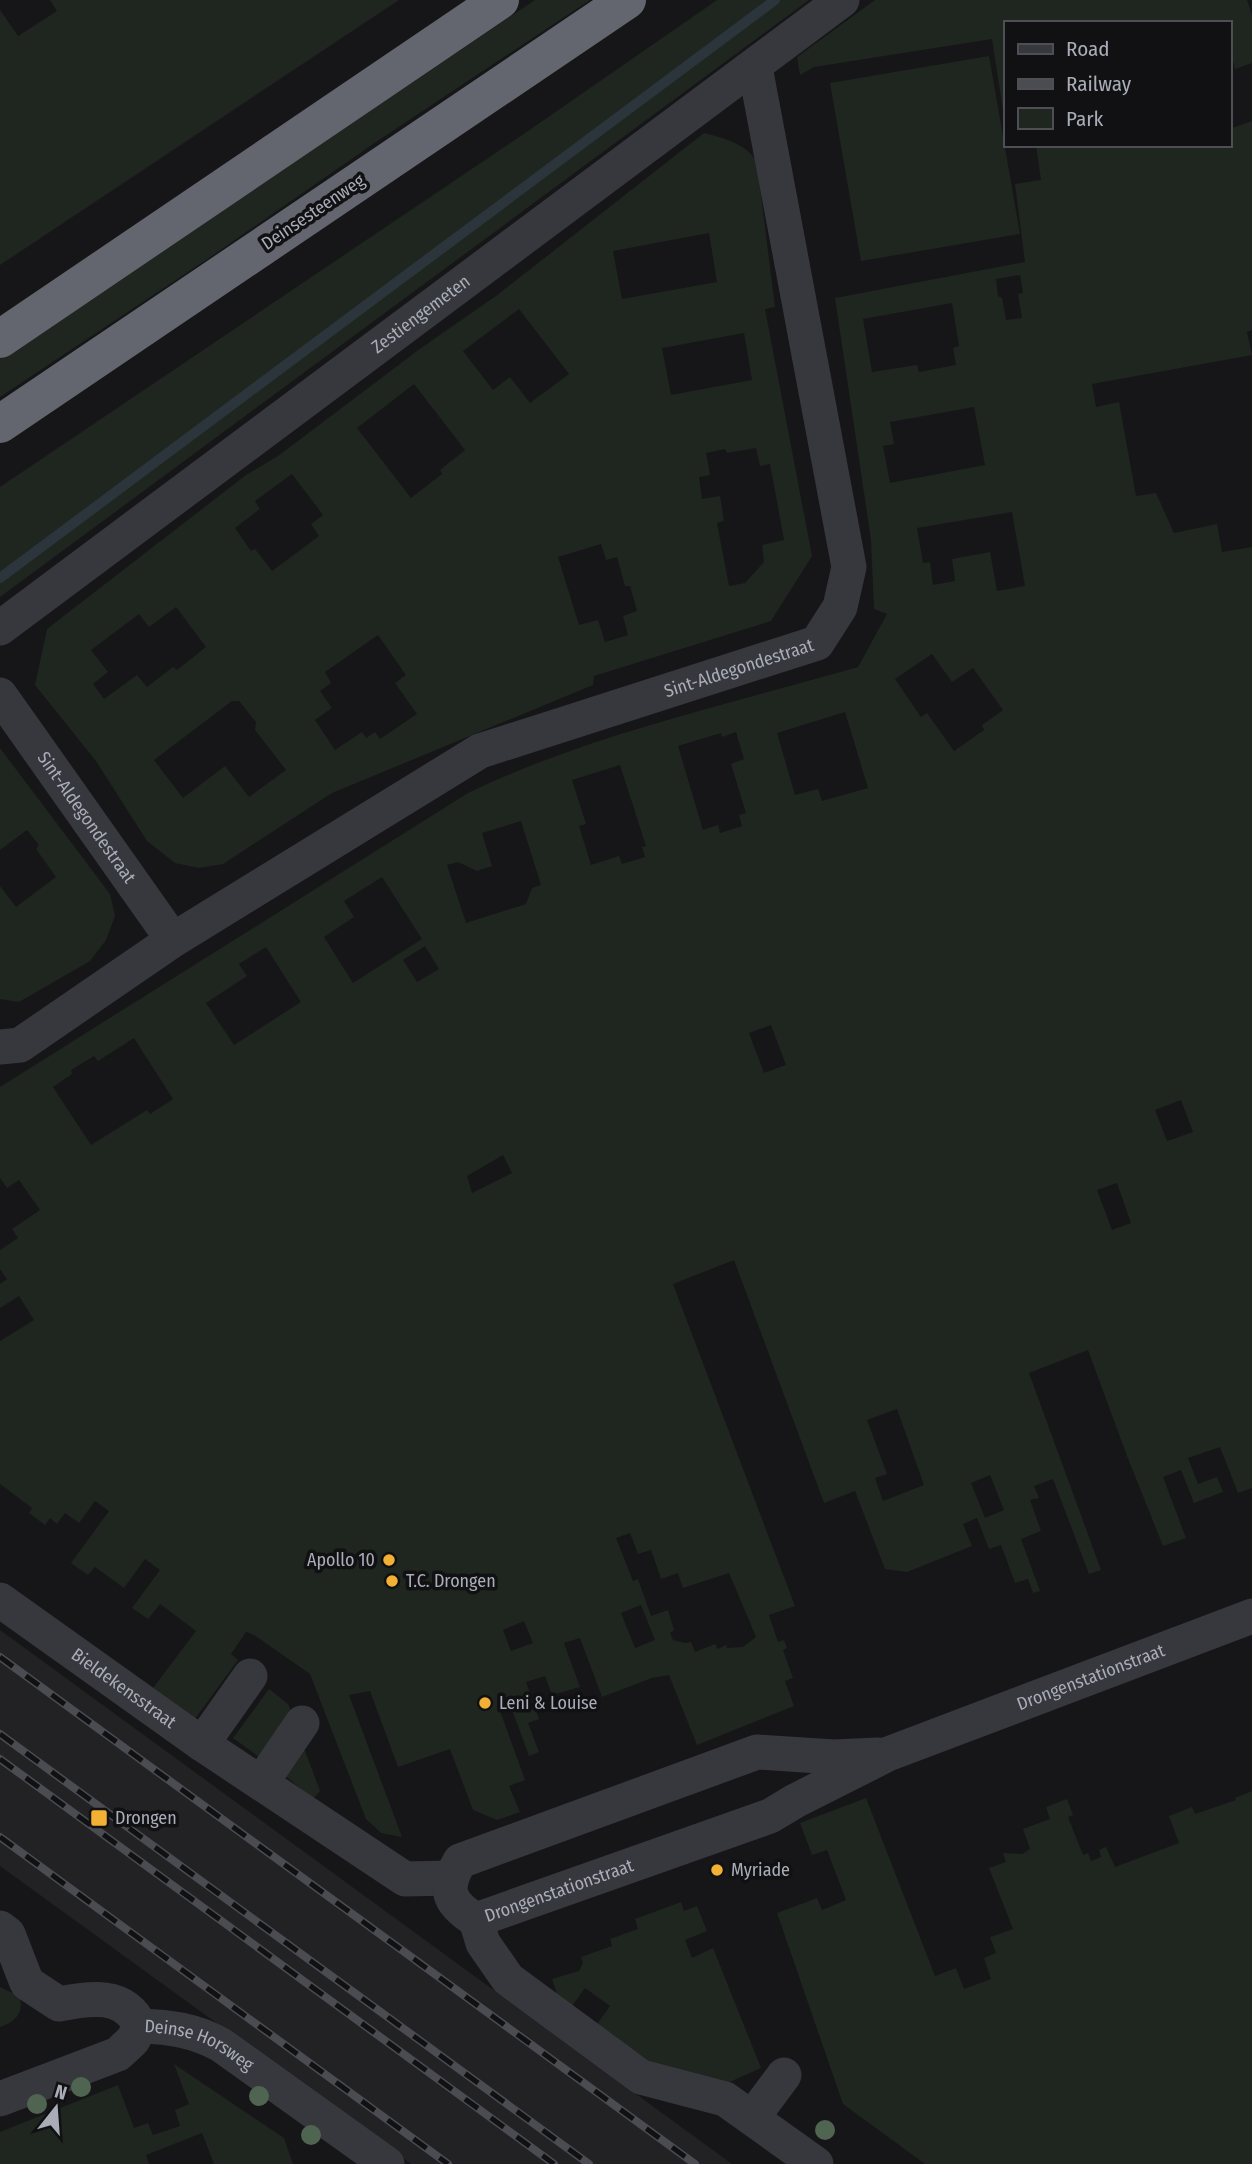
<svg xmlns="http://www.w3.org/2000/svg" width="1252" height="2164" font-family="'Fira Sans Condensed',sans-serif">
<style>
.built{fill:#222225}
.green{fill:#1e261f;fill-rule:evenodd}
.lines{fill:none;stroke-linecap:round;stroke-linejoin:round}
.stream{stroke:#2c353c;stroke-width:10}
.minor{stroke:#37383d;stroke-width:35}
.highway{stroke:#63666e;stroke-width:38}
.rail-casing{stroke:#4a4c52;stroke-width:8}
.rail{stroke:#111113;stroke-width:5;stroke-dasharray:16;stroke-linecap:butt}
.tree{fill:#506452}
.poi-dot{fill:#f2b134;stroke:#111113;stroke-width:2.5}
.labels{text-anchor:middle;stroke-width:7;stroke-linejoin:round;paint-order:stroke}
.street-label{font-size:18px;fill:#a8adb8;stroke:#111113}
.poi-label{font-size:18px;fill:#a8adb8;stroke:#111113;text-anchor:start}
</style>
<rect width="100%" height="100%" fill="#161618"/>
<path class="built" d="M0,1630L732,2164H411L0,1866Z"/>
<path class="green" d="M50,0H399L0,265V10L18,36L57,11Z
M535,0H590L376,142L206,260L0,397V359Z
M717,0H809L0,597V487L531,129Z
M875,0H1247L1252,15V63L1235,69L1229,45V23H1005V123L992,39L814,67L800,75L797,57Z
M989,56L1020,234L861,261L830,83Z
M1252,121V330L1247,332L1252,355L1092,384L1096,407L1119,402L1136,496L1156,493L1174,533L1217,524L1222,552L1252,547V1488L1238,1493L1220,1447L1188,1458L1198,1484L1217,1477L1223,1492L1194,1503L1181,1470L1163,1477L1186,1538L1163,1546L1127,1456L1088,1350L1029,1373L1101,1570L1089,1574L1053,1479L1034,1486L1039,1498L1030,1500L1041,1531L1021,1539L1040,1591L1033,1593L1028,1579L1015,1583L1001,1545L989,1549L977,1518L963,1524L972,1546L907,1572L885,1569L855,1491L824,1503L734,1260L673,1284L795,1606L769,1615L778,1642L784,1640L787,1648L783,1650L793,1678L785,1681L794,1706L697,1745L669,1675L652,1678L602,1697L580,1638L564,1643L580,1687L552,1695L545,1676L526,1682L539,1719L528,1723L539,1752L529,1756L510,1704L499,1708L525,1780L509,1786L520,1812L497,1820L473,1810L450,1749L398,1767L370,1691L349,1695L402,1837L381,1833L366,1819L310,1674L254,1635L246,1632L231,1654L238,1660L189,1727L147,1696L196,1631L160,1604L148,1619L132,1608L160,1570L145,1559L124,1588L95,1567L88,1575L71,1563L109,1511L95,1501L79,1523L65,1513L57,1524L50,1518L45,1525L29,1513L32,1508L0,1484V1341L34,1320L19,1296L0,1308V1284L7,1279L0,1269V1250L18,1238L12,1229L40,1210L19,1180L7,1188L0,1178V1087L468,793C588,735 729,704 858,667L887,614L874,609L871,540L835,298L1025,262L1015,184L1041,180L1036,145H1229V129ZM1020,275L1023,293L1018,294L1022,318L1006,320L1002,298L998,296L996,279ZM952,303L959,346L953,348L956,365L919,372L917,365L872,372L863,319ZM974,407L985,465L890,483L883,446L894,444L890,422ZM1012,512L1025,586L997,591L990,552L952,559L955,581L933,585L930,562L923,563L917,528ZM932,654L952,682L973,668L1003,710L982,725L984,730L954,751L927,713L921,717L895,679ZM845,712L868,788L822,801L818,789L795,795L777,733ZM736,732L744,759L731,764L746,813L739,815L742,826L720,833L718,825L703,830L678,746L721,733L722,737ZM620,765L646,846L642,847L645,857L622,864L619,856L591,865L579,826L586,824L572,780ZM521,821L541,885L532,888L526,904L466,923L447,865L458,862L477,871L492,866L482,833ZM382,877L422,939L353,983L324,937L354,917L344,901ZM425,946L439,969L417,982L403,960ZM266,947L301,1002L234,1045L206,1003L247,976L239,964ZM771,1025L786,1065L764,1073L749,1033ZM134,1038L173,1099L150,1114L147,1110L91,1145L53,1087L72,1074L71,1070L94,1056L98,1061ZM1181,1100L1193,1132L1167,1141L1155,1110ZM503,1155L512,1173L472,1193L467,1176ZM1117,1183L1131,1223L1112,1230L1097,1190ZM897,1409L924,1485L883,1501L875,1478L887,1474L867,1420ZM990,1475L1004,1510L985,1518L971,1483ZM630,1533L638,1554L651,1550L661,1579L678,1573L683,1588L729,1573L756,1637L743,1647L727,1648L726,1645L718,1649L715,1644L695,1652L691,1642L685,1643L673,1640L670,1633L674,1630L668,1610L651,1616L638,1579L633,1581L616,1538ZM641,1605L655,1640L635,1648L621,1613ZM524,1621L533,1643L511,1651L503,1630Z
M704,133C724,138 748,144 757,163L775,307L765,309L812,556L771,621L594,676L593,685L332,793L223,864L199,868L175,863L147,841L96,761L35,685L47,629L246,475L278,456L421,348L496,296ZM709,233L717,282L622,299L613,251ZM519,309L569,374L530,403L510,377L493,390L463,351ZM744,333L752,380L671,395L662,348ZM414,384L465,450L440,470L442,474L411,498L357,428ZM756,448L760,466L770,464L784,540L762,545L764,562L745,583L729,586L717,523L724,521L720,496L702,499L699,477L710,475L706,453L725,449L727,453ZM292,474L323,515L311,524L319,536L272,571L255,549L251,551L235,528L260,509L255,501ZM601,544L606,560L617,557L625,586H630L637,611L623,616L628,635L605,642L598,620L579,625L558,557ZM176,607L206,647L177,670L173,667L147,687L137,675L104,699L93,684L108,672L91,650L139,614L149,627ZM378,635L406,675L395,683L417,714L380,739L375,732L366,738L362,732L335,750L315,720L332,708L320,691L331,683L325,672ZM232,701H239L256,722L255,730L286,770L249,797L225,766L183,798L154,760Z
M0,748L110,894L115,916L106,940L90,961L19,1002L0,999V886L16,907L56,877L36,849L39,845L27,830L0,850Z
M269,1689L288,1704L294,1718L263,1760L233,1738Z
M304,1748L320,1791L313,1799L283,1774Z
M1252,1791V2164H925L843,2104L777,1913L817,1898L822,1910L846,1900L827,1850L812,1855L800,1823L866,1798L935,1976L956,1968L964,1989L991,1979L984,1958L996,1953L990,1937L1013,1929L989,1868L1006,1862L1003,1853L1022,1854L1030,1849L1023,1829L1050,1819L1046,1807L1067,1799L1073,1815L1068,1817L1083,1855L1088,1853L1091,1861L1101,1857L1099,1850L1106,1847L1115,1867L1179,1843L1169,1816L1192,1807L1195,1814L1236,1800L1235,1798Z
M681,1902L684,1911L697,1906L707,1931L685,1940L692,1958L713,1948L761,2068L723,2085L638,2063L560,2003L552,1979L579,1971L583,1963L581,1957L612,1946L610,1939L638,1929L635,1919ZM585,1988L610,2006L597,2024L572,2006Z
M0,1987L19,1996C25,2013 15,2022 0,2027Z
M174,2064L284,2138L293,2164H214L202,2133L146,2155L149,2164H0V2132L118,2085L134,2128L148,2123L153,2135L180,2126L175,2110L189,2104Z"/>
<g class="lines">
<path class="stream" d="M0,578L775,0"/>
<g class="minor">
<path id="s1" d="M0,628L842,0"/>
<path id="s2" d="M0,695L173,940"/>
<path id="s3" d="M0,1047L20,1045L173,940L480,751L817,643L840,607L849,567L755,67"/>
<path id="s4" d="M0,1600L202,1744L405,1879L450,1878"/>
<path d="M202,1744L250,1676"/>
<path d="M261,1783L302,1723"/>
<path id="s5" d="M476,1920L770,1816L795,1801L888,1754L1252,1616"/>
<path d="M476,1920C448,1903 443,1889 460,1861L757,1752L834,1757L878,1755"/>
<path d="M476,1920L483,1943L508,1979L641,2077L725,2099L816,2164"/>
<path d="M0,1928L8,1934L27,1983L59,2004C89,1998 125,1992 140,2026"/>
<path id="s6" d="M140,2026C170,2027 194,2030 221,2045L387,2164"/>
<path d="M0,2099L118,2054L133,2040L140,2026"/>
<path d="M752,2118L784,2075"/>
</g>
<path class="highway" d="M0,339L500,0
M0,424L627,0"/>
<defs>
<path id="rail" d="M0,1657L695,2164
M0,1734L589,2164
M0,1759L554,2164
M0,1837L448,2164"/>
</defs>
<use href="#rail" class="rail-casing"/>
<use href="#rail" class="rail"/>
</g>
<g class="tree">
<circle cx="81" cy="2087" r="10"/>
<circle cx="259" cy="2096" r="10"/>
<circle cx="37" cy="2104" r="10"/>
<circle cx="825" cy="2130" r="10"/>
<circle cx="311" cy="2135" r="10"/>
</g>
<g class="poi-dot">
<circle cx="389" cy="1560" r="7"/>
<circle cx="392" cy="1581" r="7"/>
<circle cx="485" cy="1703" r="7"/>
<rect x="90" y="1809" width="18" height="18" rx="3.5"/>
<circle cx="717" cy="1870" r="7"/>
</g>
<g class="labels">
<g class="street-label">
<text transform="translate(313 212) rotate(-34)" y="6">Deinsesteenweg</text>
<text dy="6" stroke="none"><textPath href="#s1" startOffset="525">Zestiengemeten</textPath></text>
<text dy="6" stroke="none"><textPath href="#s3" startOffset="838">Sint-Aldegondestraat</textPath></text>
<text dy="6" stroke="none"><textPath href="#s2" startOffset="150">Sint-Aldegondestraat</textPath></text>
<text dy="6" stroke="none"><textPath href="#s5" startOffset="662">Drongenstationstraat</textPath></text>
<text dy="6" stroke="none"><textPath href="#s4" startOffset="152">Bieldekensstraat</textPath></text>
<text dy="6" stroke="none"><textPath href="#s5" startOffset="88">Drongenstationstraat</textPath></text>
<text dy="6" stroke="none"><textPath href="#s6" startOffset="63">Deinse Horsweg</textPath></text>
</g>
<g class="poi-label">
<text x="375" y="1566" text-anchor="end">Apollo 10</text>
<text x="406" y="1587">T.C. Drongen</text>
<text x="499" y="1709">Leni &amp; Louise</text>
<text x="115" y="1824">Drongen</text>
<text x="731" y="1876">Myriade</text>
</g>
</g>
<rect x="1004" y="21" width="228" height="126" fill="#111113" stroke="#4d4f55" stroke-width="2"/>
<rect x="1018" y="44" width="35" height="10" fill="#37383d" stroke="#4d4f55" stroke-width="2"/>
<text x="1066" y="56" font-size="21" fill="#a8adb8">Road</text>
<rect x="1018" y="79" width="35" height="10" fill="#4a4c52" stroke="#4d4f55" stroke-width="2"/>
<text x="1066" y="91" font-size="21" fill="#a8adb8">Railway</text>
<rect x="1018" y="108" width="35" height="21" fill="#1e261f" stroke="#4d4f55" stroke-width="2"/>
<text x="1066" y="126" font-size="21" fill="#a8adb8">Park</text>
<g transform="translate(56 2108) rotate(17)" stroke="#111113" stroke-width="5" paint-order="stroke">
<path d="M0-5L12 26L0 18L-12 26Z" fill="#a8adb8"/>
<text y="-10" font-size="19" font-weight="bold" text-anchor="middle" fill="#a8adb8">N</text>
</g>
</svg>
